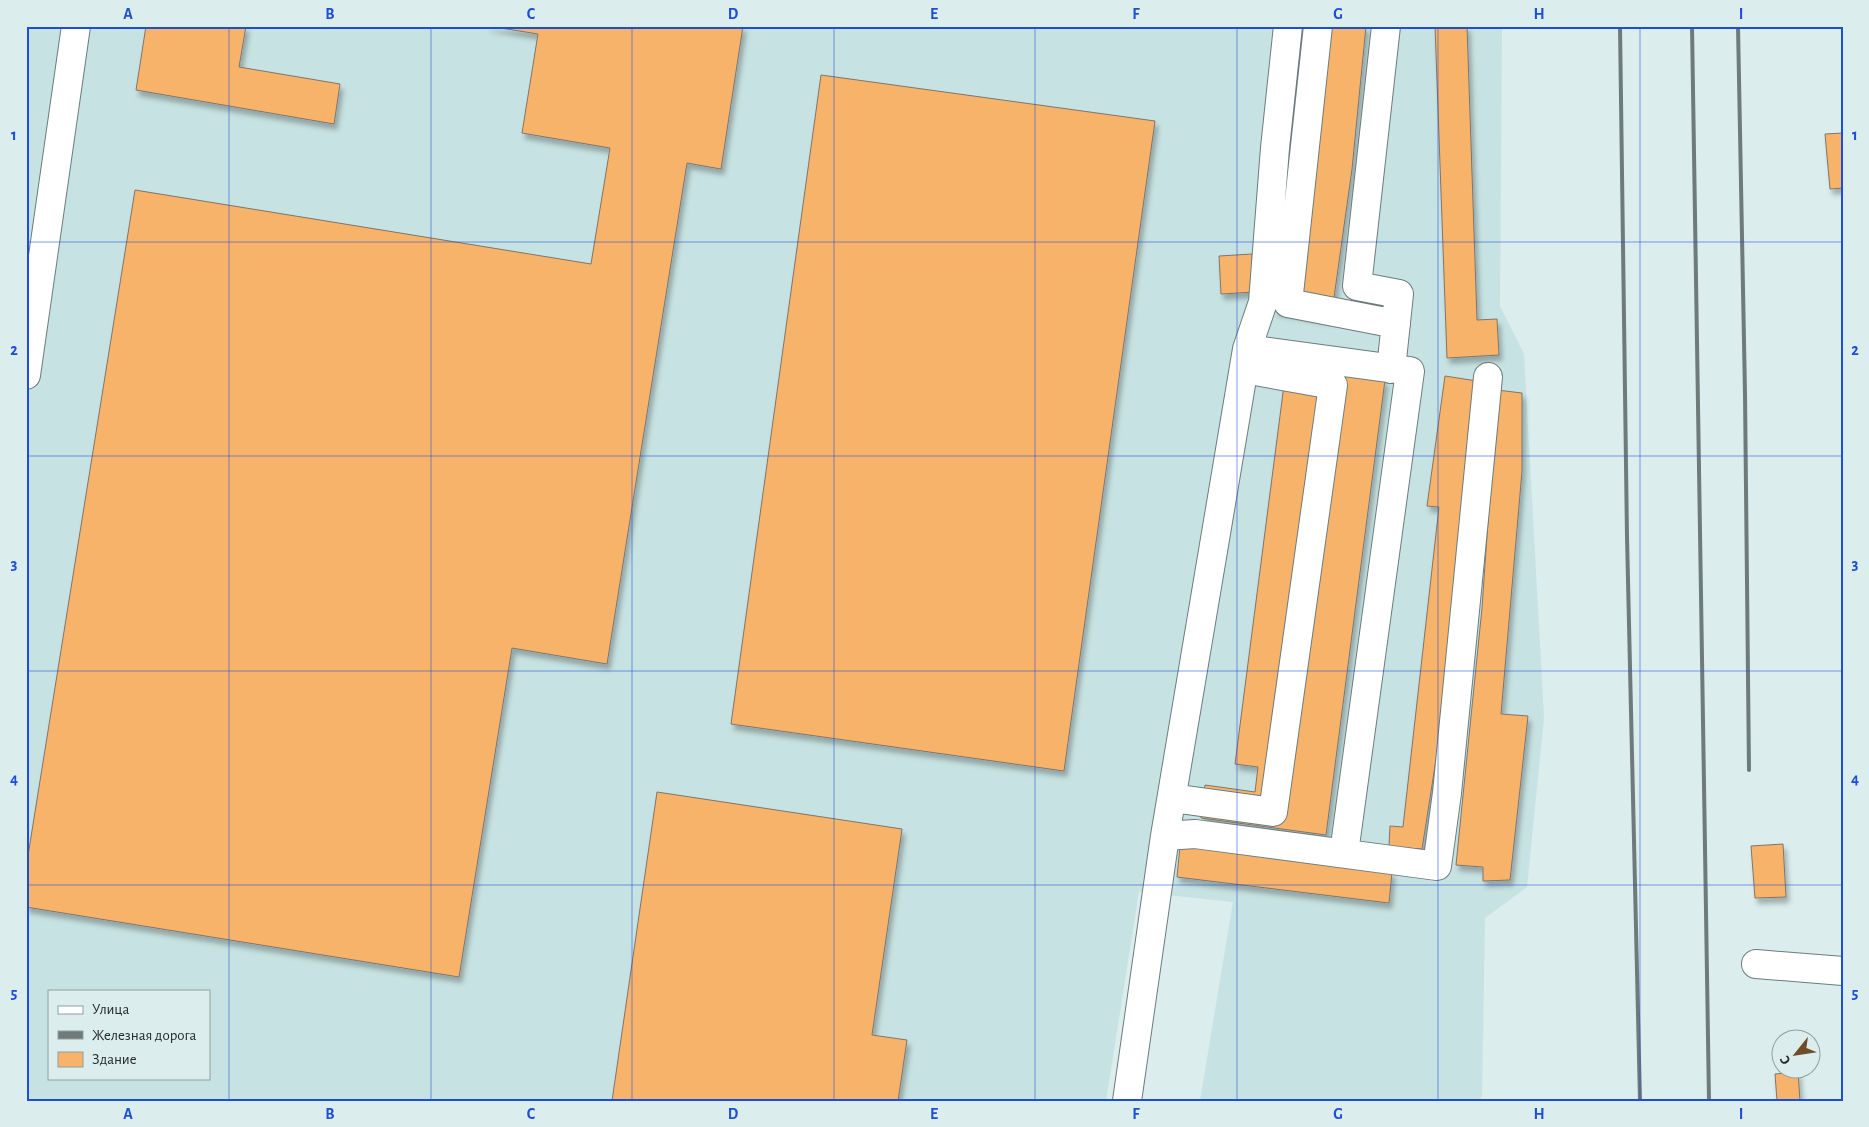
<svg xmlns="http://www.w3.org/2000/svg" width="1869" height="1127" font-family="'Alegreya Sans',sans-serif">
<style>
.built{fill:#c7e2e2;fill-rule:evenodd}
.building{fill:#f8b36a;stroke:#7f756c;filter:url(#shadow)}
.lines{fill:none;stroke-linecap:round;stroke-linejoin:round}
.minor-casing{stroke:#6c7c7d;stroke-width:30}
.minor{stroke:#fff;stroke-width:28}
.rail{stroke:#6f7a7a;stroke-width:4}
.grid{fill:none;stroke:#1d4ed8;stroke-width:1;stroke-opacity:0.55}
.neatline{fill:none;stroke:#1d4ed8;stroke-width:2}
.grid-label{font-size:16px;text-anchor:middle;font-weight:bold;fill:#1d4ed8}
</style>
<defs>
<filter id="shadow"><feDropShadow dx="3" dy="5.5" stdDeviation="2.5" flood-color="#0004"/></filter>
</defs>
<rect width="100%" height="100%" fill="#dbeded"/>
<path class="built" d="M26,26H1502L1500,306L1524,354L1544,718L1527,887L1485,918L1482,1096L1479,1101H1200L1233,902L1139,892L1106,1101H26ZM49,991H209V1078H49Z"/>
<path class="building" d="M146,26H246L239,67L340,84L334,124L136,90Z
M488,26H743L721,169L687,163L607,664L512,648L459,977L26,907V868L135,190L591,264L610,148L522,133L538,34Z
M1305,26H1366L1352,169L1331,319L1275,310Z
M1435,26H1467L1477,320L1497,319L1499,355L1447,358Z
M821,75L1155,121L1064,771L731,724Z
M1843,133V188L1830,189L1825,134Z
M1252,254L1254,292L1221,294L1219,256Z
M1259,364L1385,380L1326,835L1201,818L1205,785L1255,792L1258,767L1235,764L1284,385Z
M1445,376L1477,381L1440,734L1422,849L1389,847L1390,826L1403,827L1439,507L1427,506Z
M1497,390L1522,393V471L1501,714L1528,716L1510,880L1483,881V867L1456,865L1482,608Z
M657,792L902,829L872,1035L907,1040L898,1101H612Z
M1783,844L1786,897L1755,898L1751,846Z
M1180,846L1392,872L1389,903L1177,877Z
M1798,1072L1800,1101H1777L1775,1074Z"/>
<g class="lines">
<defs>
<path id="minor" d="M1318,26L1288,303L1396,324
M1386,26L1357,286L1399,294L1391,369
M1247,349L1263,302L1275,148L1288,26
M26,375L76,26
M1172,798L1273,812L1333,385L1244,369
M1165,836L1247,349L1410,371L1344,853
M1756,964L1843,971
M1127,1101L1165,836L1195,834L1437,866L1447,793L1488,377"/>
</defs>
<use href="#minor" class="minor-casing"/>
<use href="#minor" class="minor"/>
<path class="rail" d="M1620,26L1627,537L1640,1101
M1692,26L1709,1101
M1738,26L1745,394L1749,770"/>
</g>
<path class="grid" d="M229,26V1101M431,26V1101M632,26V1101M834,26V1101M1035,26V1101M1237,26V1101M1438,26V1101M1640,26V1101M26,242H1843M26,456H1843M26,671H1843M26,885H1843"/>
<rect width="1869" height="1127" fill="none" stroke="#dbeded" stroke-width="55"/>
<rect x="48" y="990" width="162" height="90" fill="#dbeded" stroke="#929f9f"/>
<rect x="58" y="1006" width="25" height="8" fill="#ffffff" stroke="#929f9f"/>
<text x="92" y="1014" font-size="15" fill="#242b2b">Улица</text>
<rect x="58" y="1031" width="25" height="8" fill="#6f7a7a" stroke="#929f9f"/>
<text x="92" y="1040" font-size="15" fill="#242b2b">Железная дорога</text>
<rect x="58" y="1052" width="25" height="15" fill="#f8b36a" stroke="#929f9f"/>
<text x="92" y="1064" font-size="15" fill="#242b2b">Здание</text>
<g transform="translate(1796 1054) rotate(240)"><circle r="24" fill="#dbeded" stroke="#929f9f"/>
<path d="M0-4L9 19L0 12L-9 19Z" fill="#704d26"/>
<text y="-8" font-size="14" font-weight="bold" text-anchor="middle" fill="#242b2b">С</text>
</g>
<rect x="28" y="28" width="1814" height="1072" class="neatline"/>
<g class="grid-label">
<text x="128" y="19">A</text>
<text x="330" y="19">B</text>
<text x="531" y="19">C</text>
<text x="733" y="19">D</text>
<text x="934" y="19">E</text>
<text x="1136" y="19">F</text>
<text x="1338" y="19">G</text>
<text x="1539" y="19">H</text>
<text x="1741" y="19">I</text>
<text x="14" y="140">1</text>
<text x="1855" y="140">1</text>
<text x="14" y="355">2</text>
<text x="1855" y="355">2</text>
<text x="14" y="569">3</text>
<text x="1855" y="569">3</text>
<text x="14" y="784">4</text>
<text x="1855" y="784">4</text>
<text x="14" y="998">5</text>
<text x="1855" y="998">5</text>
<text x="128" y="1119">A</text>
<text x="330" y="1119">B</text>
<text x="531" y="1119">C</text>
<text x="733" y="1119">D</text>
<text x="934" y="1119">E</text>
<text x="1136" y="1119">F</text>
<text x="1338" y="1119">G</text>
<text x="1539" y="1119">H</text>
<text x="1741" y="1119">I</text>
</g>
</svg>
